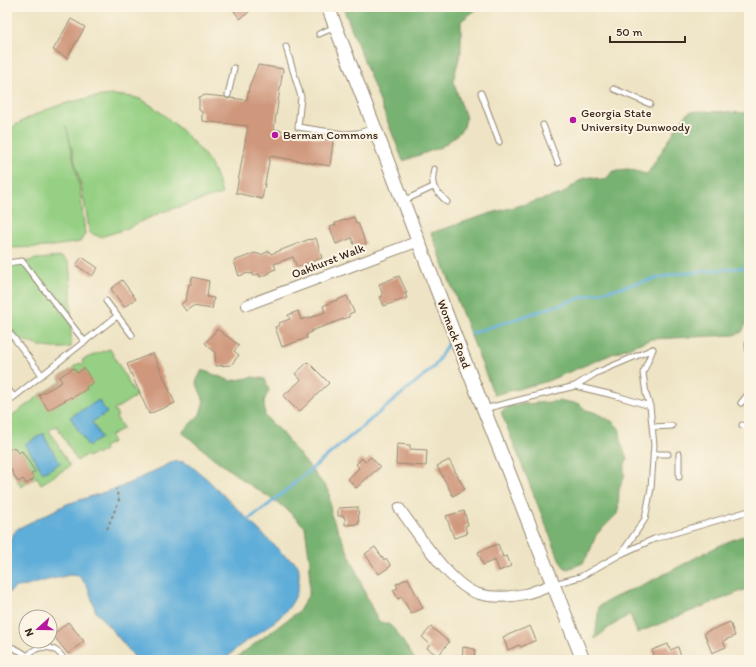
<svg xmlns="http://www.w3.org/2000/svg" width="756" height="667" font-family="Itim,sans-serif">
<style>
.green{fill:#96d084;stroke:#687d51}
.forest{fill:#78b272;stroke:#5a6e48}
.water{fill:#5fadd9;stroke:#4d6c7c}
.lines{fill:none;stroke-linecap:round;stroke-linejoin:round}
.stream{stroke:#5fadd9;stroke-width:3}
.building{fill:#cf977c}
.service-casing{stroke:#948772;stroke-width:7}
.minor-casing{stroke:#948772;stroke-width:12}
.tertiary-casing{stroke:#948772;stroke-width:15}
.path{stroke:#948772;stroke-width:2;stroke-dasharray:3 3;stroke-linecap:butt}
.service{stroke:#fff;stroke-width:5}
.minor{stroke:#fff;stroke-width:10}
.tertiary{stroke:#fff;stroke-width:13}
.poi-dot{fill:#b5179e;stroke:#fcf5e5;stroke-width:1.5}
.labels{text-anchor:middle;stroke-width:4;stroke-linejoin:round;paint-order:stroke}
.poi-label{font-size:12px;fill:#3b2a1e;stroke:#fcf5e5;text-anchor:start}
.street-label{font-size:12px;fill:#3b2a1e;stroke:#fcf5e5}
</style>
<rect width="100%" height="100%" fill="#fcf5e5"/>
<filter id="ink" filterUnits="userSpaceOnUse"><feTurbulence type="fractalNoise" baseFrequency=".025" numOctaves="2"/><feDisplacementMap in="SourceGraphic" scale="8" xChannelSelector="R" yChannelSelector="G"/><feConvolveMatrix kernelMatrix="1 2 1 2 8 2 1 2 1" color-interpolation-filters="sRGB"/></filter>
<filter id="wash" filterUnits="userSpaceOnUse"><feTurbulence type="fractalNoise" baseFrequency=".012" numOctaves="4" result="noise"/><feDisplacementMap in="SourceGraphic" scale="16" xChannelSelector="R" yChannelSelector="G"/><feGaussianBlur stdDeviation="0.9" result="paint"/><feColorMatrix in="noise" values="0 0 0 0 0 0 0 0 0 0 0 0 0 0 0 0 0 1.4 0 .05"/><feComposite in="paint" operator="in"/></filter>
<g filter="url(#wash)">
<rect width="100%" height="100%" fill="#eee4c5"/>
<path class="green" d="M113,95C122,96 132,96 140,99C160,108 198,144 210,163C215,172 219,184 222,194L162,212L123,230L100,237L90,233L82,190L66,125L80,189L85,234L80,242L47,247L7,248V131C37,109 76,98 113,95Z
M61,257L69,263L71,287V347C49,351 24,344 7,330V266L37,259Z
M110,349L136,396L114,410L118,416L116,417L123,428L110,436L113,442L104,447L105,450L96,455L95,453L88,457L86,455L77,461L57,426L54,427H53L49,430L70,466L41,484L37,477L21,487L7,463V419L39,396V395L61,382L59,377L74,368L73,367L80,363L81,364L83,363L82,360L98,353Z"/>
<path class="forest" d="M343,7H478L477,9L461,21V51L453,81L466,118L464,127L456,136L441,147L403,161Z
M699,111L749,113V319L745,321V326L742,332L734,335L651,339L622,350L545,382L494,395L431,233L488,214L562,194L579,181L585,178L592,177L603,180L607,178L612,172L618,170L628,169L646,174L648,173L680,122L689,112Z
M202,370L231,381L253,377L265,379L269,390L264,401L265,416L280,431L329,491L331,515L352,561L367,598L378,621L390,625L396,631L415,660H233L299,611L309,594L310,563L305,527L284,507L244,481L211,456L182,432L200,414L204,401L196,382Z
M563,401L579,404L586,410L594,412L613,422L618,427L620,431L621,443L627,459L624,468V478L619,488L618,513L596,535L590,551L583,563L568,569L564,567L560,561L501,412L511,405Z
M749,534V588L637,633L630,614L607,629L595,639L599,606C620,593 642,586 663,575C691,561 719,543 749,534Z"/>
<path class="water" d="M99,400L107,413L92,422L101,438L88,446L70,417Z
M44,433L45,435L44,436L60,463L43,473L27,447L24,445Z
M175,461L183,462L190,465L207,479L284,555C287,558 293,560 296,563C300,567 299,573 299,578C299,612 265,628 241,645C235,649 230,655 225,660H137L118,637L96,612L88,587L79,576L70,575L43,581L27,586L16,587L7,594V543L17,529L67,504L121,487Z"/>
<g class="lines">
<path class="stream" d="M472,333L590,295L675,274L749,267
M248,520L267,506L434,367L448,344"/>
</g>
<g id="blocks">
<path class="building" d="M231,7H255L240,19Z
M71,19L85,27L67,58L53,50Z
M258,65L283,69L274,129L333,141L330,166L270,156L262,199L236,193L248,126L202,121V112L199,110V97L206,95L225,97L228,99L230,98L247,100L249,87Z
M354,217L356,223H358L366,244L355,247L352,238L336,244L330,227L336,225L335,223Z
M316,238L322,258L297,267L293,257L274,264L276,269L270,271V273L260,277L259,274L253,276L252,273L249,274L248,273L239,276L234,261L255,253L261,255L269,251L271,254L310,239V240Z
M82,257L98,268L92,276L76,265Z
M399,276L407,293H405L407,298L384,306L380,297L383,296L379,284Z
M192,277L209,281L207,297L214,298L212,309L193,306L186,311L181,304L186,300L189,284H191Z
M122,280L136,299L124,307L111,289Z
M347,296L354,312L349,314V317L311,331L312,332L306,335L307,338L282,347L275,327L280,325L279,323L290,319L288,315L298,311L301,320L306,318L307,319L325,312L323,306L327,304Z
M217,329L239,345L234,351L239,355L231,365L216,366L215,353L205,343Z
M153,353L175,403L149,414L127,364Z
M308,362L329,383L299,412L283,396L301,380L295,374Z
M74,368L77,373L84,368L93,383L86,387L87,389L72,398L71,397L48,410L39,395L62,382L59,377Z
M397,444L410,445V449L427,450L426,466L396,464Z
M14,447L18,453L22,451L35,472L31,474L34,479L26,484L23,479L18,482L7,463V451Z
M371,457L380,467L356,488L348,479L359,468L356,464L362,458L365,462Z
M449,460L465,489L453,496L437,466Z
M358,507L359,524L345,525V518H344V516H338V508Z
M464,511L468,525L465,526L467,534L454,538L446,516Z
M498,544L503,557L507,556L511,566L499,571L495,560L483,565L478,552Z
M375,547L384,560L386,558L391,566L379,574L365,554Z
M408,578L423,608L411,614L402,597L398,599L393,590L398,588L396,584Z
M68,622L84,641L68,654L53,635Z
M730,622L735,636L723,641L726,647L712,653L704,633Z
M530,626L536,640L521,647L519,645L508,650L503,637Z
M431,627L449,642L438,656L427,648L430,644L422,637Z
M668,644L670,650L678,647L682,660H656L652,650Z
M463,647L475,649L474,660H462Z"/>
</g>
</g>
<g filter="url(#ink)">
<use href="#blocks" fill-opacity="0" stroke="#948772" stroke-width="1"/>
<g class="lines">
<defs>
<path id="service" d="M319,34L335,27
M286,47L301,97L298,127L344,134L358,133L375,128
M614,89L650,104
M481,93L499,142
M228,95L234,68
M543,125L558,163
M434,169C430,188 435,189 447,202
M403,201L433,187
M7,263L22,261L85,342
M106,301L132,335
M7,329L42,375
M749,344H748L749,362
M575,386L617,396L650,406
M7,388L14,397L7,402
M14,397L117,316
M741,403L749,393
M484,409L575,386L596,373L653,349
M742,425L749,427
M652,427L672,426
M653,454H668
M679,477V454
M621,554L645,519L651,488L654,445L650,406L646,394L643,373L653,349
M554,584L580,577L621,554L654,539L749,511
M7,645L20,651L28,656
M26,660C34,642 56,644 64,660"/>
<path id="minor" d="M247,305L419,241
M399,508C417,532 451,587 479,594C493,598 511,597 525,594C534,592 544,587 554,584"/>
<path id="tertiary" d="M328,7L456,339L583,660"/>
</defs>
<use href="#service" class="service-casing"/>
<use href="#minor" class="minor-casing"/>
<use href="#tertiary" class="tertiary-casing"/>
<path class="path" d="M107,529L119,500L116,489"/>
<use href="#service" class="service"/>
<use href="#minor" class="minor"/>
<use href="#tertiary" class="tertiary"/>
</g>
</g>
<g class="poi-dot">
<circle cx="573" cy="120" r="4"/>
<circle cx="275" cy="135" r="4"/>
</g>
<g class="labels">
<g class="poi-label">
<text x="581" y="117">Georgia State<tspan x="581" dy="14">University Dunwoody</tspan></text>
<text x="283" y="139">Berman Commons</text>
</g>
<g class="street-label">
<text transform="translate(328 261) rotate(-21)" y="4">Oakhurst Walk</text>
<text transform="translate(454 334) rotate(69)" y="4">Womack Road</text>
</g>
</g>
<rect width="756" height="667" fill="none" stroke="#fcf5e5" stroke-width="24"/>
<g transform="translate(38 629) rotate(249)"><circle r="19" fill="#fcf5e5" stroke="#afa495"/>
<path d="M0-3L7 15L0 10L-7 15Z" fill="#b5179e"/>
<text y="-6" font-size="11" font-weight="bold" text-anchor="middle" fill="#3b2a1e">N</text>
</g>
<path d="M610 36v6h75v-6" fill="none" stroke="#3b2a1e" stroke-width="2"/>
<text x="616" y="36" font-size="12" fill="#3b2a1e" stroke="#fcf5e5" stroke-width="3" paint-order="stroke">50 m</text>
</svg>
